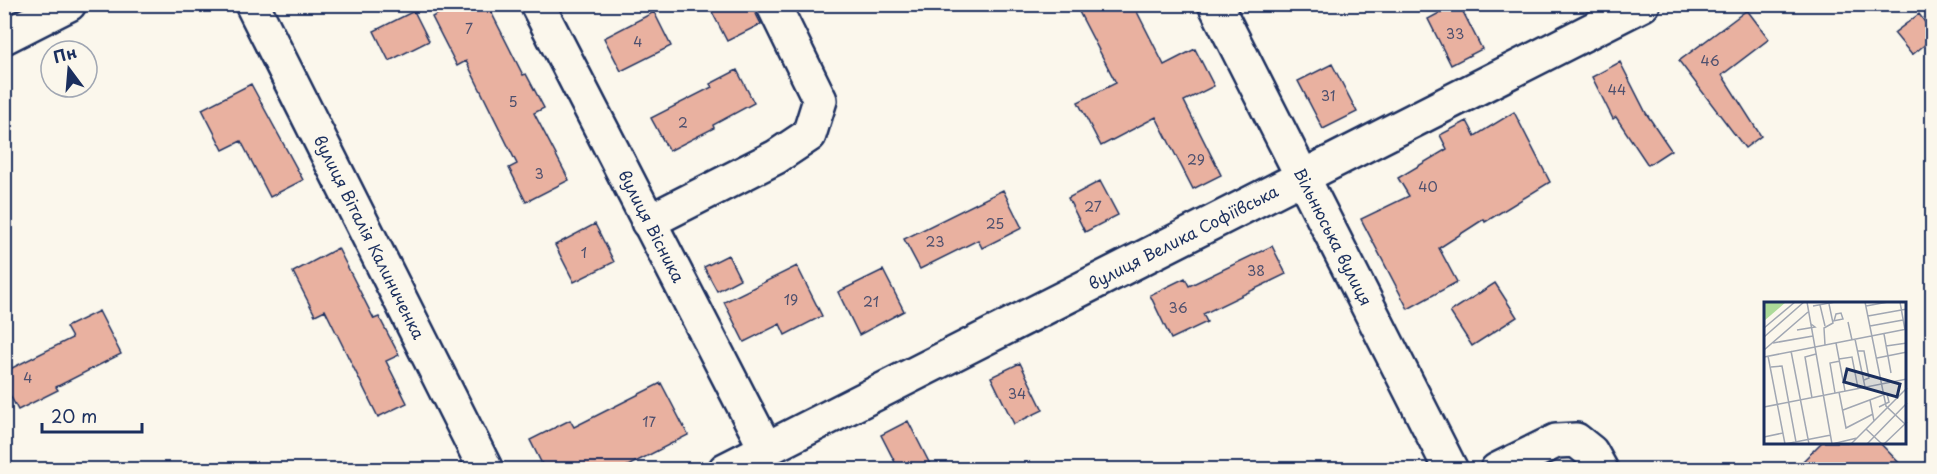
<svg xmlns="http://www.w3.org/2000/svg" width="1937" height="474" font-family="'Playpen Sans',sans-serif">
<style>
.building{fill:#e9b1a0;stroke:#1b2f5e;stroke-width:1.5}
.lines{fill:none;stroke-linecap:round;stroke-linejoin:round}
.minor-casing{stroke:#1b2f5e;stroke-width:38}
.minor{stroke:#fbf7ec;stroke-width:33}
.labels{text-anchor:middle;stroke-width:5;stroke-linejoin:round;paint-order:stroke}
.number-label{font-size:14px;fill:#4e506e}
.street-label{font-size:16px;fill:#1b2f5e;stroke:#fbf7ec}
.inset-road{fill:none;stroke:#a1a7b3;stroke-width:1.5}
.view{fill:#1b2f5e;fill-opacity:0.15;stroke:#1b2f5e;stroke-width:3}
.inset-edge{fill:none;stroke:#1b2f5e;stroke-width:3}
</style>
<rect width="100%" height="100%" fill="#fbf7ec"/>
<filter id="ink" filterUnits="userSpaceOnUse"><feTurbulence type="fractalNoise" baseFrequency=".0167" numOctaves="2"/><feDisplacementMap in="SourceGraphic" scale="12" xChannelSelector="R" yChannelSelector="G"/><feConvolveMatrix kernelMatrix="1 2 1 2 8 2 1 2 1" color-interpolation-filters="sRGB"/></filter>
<g filter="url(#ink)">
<path class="building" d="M455,4H487L523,75L526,74L544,108L534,113L569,180L526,202L509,168L517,164L466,61L457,66L432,17Z
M708,4H751L761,24L727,41Z
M1075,4H1133L1164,65L1195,49L1214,86L1184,101L1221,175L1193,189L1156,117L1101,146L1078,102L1116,83Z
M1456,4H1459L1482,49L1451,65L1428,19Z
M1747,10L1769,39L1722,75L1761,136L1745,148L1679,61Z
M414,11L429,41L389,61L374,31Z
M654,12L671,46L621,71L604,38Z
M1919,14L1932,32V39L1912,55L1894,33Z
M1620,62L1646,113L1671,150L1648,165L1616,117L1613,119L1592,77Z
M1332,64L1357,112L1323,129L1298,81Z
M737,70L754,103L713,125L714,128L669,151L651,118L712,87L710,84Z
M251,84L303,180L270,197L241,141L223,150L202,109Z
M1514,112L1550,182L1485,222L1484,219L1439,248L1457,282L1408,309L1361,219L1409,196L1398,178L1447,149L1440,135L1467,121L1475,136Z
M1100,181L1118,215L1085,232L1068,198Z
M1003,190L1022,228L982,248L978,240L920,269L904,239Z
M595,224L614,262L574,282L555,245Z
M1272,246L1286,274L1203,314L1207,322L1171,339L1150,295L1185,278L1189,286Z
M338,248L374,319L379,317L399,355L386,361L407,403L378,417L325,310L315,315L293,272Z
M728,255L740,279L717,291L704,267Z
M797,266L822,316L785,335L780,324L744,342L724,302Z
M883,270L904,311L859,335L838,292Z
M1495,283L1517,317L1472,346L1450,312Z
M99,311L121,354L56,387L58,390L18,410L4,384V372L72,338L66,327Z
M1020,363L1043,410L1014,424L991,377Z
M661,383L688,435L620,470H545L530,440L570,420L574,427Z
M908,421L933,470H899L881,435Z
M1822,442H1879L1906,470H1794Z"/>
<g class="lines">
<defs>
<g id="minor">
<path id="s1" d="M252,4L486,470"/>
<path id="s2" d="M537,4L766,449"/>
<path id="s3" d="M1215,4L1451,470"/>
<path d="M4,37L69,4"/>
<path d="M648,222L776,157L809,135L820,100L773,4"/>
<path id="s4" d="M725,470L1643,4"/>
<path d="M1497,470L1556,441L1576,440L1591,452L1601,470"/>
</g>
</defs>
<use href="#minor" class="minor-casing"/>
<use href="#minor" class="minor"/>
</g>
</g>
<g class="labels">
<g class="number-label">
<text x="469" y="34">7</text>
<text x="1455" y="39">33</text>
<text x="638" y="47">4</text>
<text x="1710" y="66">46</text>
<text x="1617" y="95">44</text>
<text x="1328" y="101">31</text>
<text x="513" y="107">5</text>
<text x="683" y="128">2</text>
<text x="1196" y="165">29</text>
<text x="539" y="179">3</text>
<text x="1428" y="192">40</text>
<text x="1093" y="212">27</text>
<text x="995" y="229">25</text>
<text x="935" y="247">23</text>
<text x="584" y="258">1</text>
<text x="1256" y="276">38</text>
<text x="791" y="305">19</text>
<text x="871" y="307">21</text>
<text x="1178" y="313">36</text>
<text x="28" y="383">4</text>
<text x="1017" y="399">34</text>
<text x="649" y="427">17</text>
</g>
<g class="street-label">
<text dy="6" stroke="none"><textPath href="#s2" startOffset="250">вулиця Вісника</textPath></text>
<text dy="6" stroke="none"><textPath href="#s1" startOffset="261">вулиця Віталія Калиниченка</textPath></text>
<text dy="6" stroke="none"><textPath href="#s4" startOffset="514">вулиця Велика Софіївська</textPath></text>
<text dy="6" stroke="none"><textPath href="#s3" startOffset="261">Вільнюська вулиця</textPath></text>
</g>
</g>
<g transform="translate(1764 302)">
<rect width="142" height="142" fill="#fbf7ec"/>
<path d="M0,0H22L0,19Z" fill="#acda99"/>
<path class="inset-road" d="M43,0L68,142M101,0L122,104L141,122M136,0L141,28M56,3L61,24M49,4L71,0M102,4L124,0M104,14L143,7M69,19L79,17L77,11L72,12L70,19M84,20L88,38M106,24L139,18M0,26L31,0M33,28L51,25L47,22M120,32L127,71M0,35L40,0M91,37L101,85M9,41L49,34M72,41L81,89M61,43L60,26L69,21L65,2M122,44L143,41M0,48L44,10M27,49L45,142M94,49H100L105,76L100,78M4,54L21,142M0,55L143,27M113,56L143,50M75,57L88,55L94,86M7,65L18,64L32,140M75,90L82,126L109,112M71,91L66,61L76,59M48,96L41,55L52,52M106,98L110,119M0,105L143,77M115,105L125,100L123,92H120M79,108L119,93M102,127L118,142M0,135L19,131M21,142L67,133M68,142L93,136M87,142L143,86M103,142L143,101M120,142L143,120"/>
<path class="view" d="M83,67L136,82L133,95L80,80Z"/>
<rect width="142" height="142" class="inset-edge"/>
</g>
<rect width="1937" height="474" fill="none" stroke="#fbf7ec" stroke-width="24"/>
<rect x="12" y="12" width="1913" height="450" fill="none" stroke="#1b2f5e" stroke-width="2" filter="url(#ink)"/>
<g transform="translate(69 69) rotate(344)"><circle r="28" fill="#fbf7ec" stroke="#a1a7b3" stroke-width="1.5"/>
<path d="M0-4.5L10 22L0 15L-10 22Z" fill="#1b2f5e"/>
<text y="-9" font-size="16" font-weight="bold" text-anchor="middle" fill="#1b2f5e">Пн</text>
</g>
<path d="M42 423v9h100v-9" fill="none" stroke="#1b2f5e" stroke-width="3"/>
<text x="51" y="423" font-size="18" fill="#1b2f5e" stroke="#fbf7ec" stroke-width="4.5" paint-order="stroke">20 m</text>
</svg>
